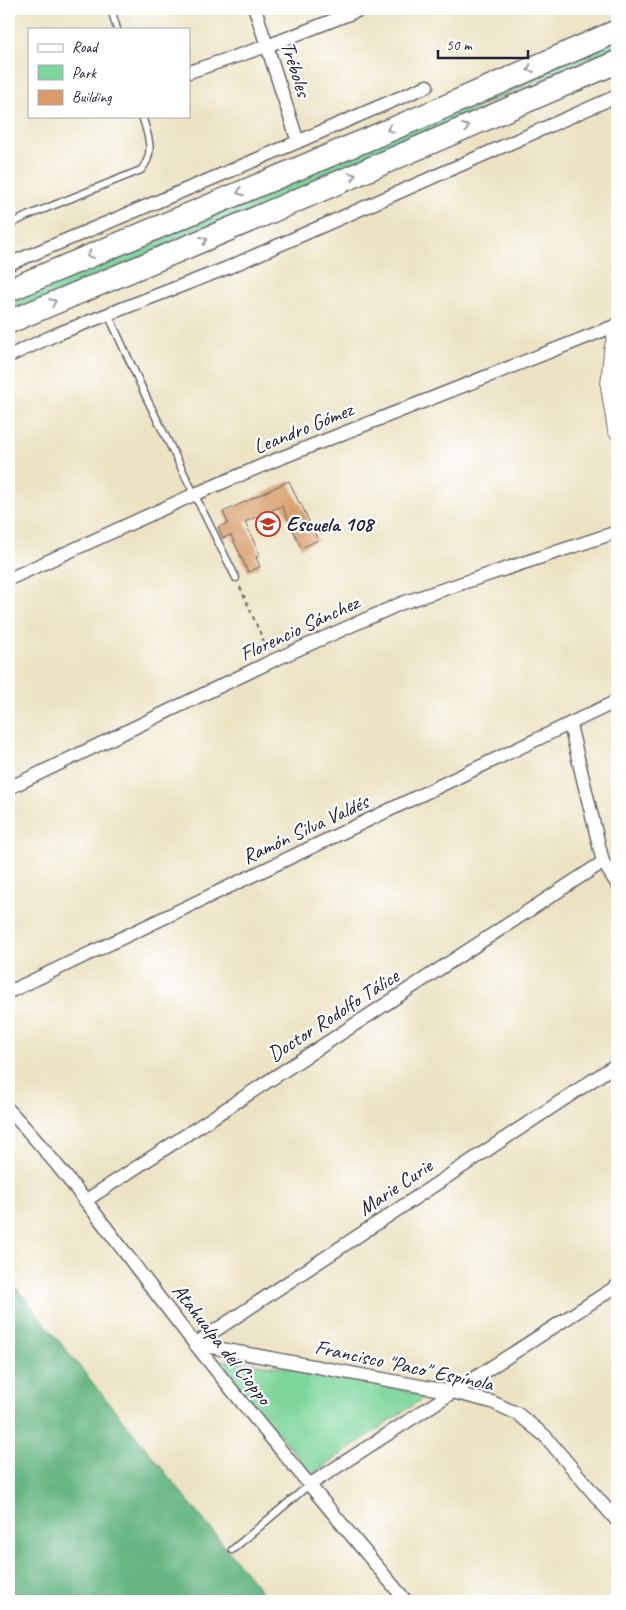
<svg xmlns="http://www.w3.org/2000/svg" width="626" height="1610" font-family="Caveat,sans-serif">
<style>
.green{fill:#7dd59b;stroke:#507c6b}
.forest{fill:#66b683;stroke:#446c5f}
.building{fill:#d79c67}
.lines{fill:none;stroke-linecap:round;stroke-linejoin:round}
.lane-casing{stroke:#69666b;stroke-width:9}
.street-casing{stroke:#69666b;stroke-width:15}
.secondary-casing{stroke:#69666b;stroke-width:20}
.highway-casing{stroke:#69666b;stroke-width:25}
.path{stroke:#69666b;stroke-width:2;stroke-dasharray:4 4;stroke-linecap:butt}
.lane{stroke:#fff;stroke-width:6}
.street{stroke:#fff;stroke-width:12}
.secondary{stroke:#fff;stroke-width:18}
.highway{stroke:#fff;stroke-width:22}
.oneway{stroke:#9c9ca7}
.labels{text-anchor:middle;stroke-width:4.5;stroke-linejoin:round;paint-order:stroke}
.street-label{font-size:21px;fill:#22223b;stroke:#fff}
.poi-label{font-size:21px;font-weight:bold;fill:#22223b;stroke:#fff;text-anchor:start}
</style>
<rect width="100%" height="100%" fill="#fff"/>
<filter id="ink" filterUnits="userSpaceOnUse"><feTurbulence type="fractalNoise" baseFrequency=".02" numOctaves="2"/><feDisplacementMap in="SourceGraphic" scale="10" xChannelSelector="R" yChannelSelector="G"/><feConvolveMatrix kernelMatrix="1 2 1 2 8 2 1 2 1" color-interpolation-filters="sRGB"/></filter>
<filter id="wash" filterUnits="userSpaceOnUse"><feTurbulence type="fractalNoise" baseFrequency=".0096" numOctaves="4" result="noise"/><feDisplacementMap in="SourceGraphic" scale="20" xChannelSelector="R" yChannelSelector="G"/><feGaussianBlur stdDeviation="1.12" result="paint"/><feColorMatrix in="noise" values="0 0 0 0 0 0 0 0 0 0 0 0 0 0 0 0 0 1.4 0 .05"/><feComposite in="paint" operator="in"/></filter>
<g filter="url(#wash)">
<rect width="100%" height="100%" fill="#ece3c3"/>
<path class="green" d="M617,39V47L491,101L412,143L9,314V299Z
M217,1360C267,1364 317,1372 367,1383C386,1387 406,1388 423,1398L312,1474Z"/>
<path class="forest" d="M9,1279L269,1601H9Z"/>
<g id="blocks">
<path class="building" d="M289,481L299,503L300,502L318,540L301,548L282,506L245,522L260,555L256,557L260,567L248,572L231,535L223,538L218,527L228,523L223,512Z"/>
</g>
</g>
<g filter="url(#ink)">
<use href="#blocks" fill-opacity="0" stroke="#69666b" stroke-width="1"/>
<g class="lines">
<defs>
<path id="lane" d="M111,9L117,29
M9,225L27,216L141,170C156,153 148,136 142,116
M108,314L148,401L236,578
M232,1550L309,1485"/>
<path id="street" d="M255,9L298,142
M189,72L267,46L362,9
M9,264L223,174L427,86
M9,356L57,334L227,268L617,96
M9,579L193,495L273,461L617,325
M570,725L603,862L617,884
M9,788L272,661L402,603L617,532
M9,992L617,701
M9,1110C77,1183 133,1266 195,1344C264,1431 335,1516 406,1601
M85,1201L603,862
M195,1344L617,1064
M195,1344L452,1392L492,1402L518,1414L545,1436L617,1521
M309,1485L617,1286"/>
<path id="secondary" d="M617,334L613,351L610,386L617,430"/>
<path id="highway" d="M9,290L435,111L617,31
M9,322L270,212L617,62"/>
</defs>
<use href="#lane" class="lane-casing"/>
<use href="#street" class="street-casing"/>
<use href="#secondary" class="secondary-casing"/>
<use href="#highway" class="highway-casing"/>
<path class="path" d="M240,587L268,651"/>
<use href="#lane" class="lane"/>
<use href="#street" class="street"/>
<use href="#secondary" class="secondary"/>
<use href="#highway" class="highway"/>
</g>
<defs><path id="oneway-chevron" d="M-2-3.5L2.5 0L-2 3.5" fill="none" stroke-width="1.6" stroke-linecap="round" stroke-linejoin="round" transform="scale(1.25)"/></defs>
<g class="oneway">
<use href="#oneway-chevron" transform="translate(530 69) rotate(156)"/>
<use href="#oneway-chevron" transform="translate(466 127) rotate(-23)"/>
<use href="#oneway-chevron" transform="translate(390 129) rotate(157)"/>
<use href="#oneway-chevron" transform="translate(353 176) rotate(-23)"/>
<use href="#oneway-chevron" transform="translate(240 192) rotate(157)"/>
<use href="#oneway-chevron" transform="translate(204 240) rotate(-23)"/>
<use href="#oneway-chevron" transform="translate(90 255) rotate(157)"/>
<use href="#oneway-chevron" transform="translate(53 302) rotate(-23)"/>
</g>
</g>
<defs>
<symbol id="school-ring" viewBox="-11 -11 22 22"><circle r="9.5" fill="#fff" stroke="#c8321e" stroke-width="1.5"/><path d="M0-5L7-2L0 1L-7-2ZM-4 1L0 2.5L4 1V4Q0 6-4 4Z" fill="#c8321e"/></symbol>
</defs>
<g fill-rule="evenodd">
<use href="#school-ring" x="254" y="510" width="28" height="28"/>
</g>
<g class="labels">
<g class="street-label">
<text transform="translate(296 69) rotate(72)" y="7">Tréboles</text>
<text transform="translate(303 428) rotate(-22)" y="7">Leandro Gómez</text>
<text transform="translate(299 628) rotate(-25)" y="7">Florencio Sánchez</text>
<text transform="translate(305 829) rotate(-25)" y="7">Ramón Silva Valdés</text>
<text transform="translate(333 1015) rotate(-33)" y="7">Doctor Rodolfo Tálice</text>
<text transform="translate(395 1187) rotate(-34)" y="7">Marie Curie</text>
<text transform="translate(222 1344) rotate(52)" y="7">Atahualpa del Cioppo</text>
<text transform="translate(404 1365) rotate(12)" y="7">Francisco "Paco" Espínola</text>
</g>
<g class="poi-label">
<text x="286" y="531">Escuela 108</text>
</g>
</g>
<rect width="626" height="1610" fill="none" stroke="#fff" stroke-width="30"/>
<rect x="28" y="28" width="162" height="90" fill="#ffffff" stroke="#a7a7b1"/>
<rect x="38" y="44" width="25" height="8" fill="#ffffff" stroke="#a7a7b1"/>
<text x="72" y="52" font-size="15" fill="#22223b">Road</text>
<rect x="38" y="65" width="25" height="15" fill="#7dd59b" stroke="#a7a7b1"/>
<text x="72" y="78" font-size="15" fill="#22223b">Park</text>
<rect x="38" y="90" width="25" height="15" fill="#d79c67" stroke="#a7a7b1"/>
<text x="72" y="102" font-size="15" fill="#22223b">Building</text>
<path d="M438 50v8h90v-8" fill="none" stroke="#22223b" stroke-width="2.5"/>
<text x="446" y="50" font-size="15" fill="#22223b" stroke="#ffffff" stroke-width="4" paint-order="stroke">50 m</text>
</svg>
